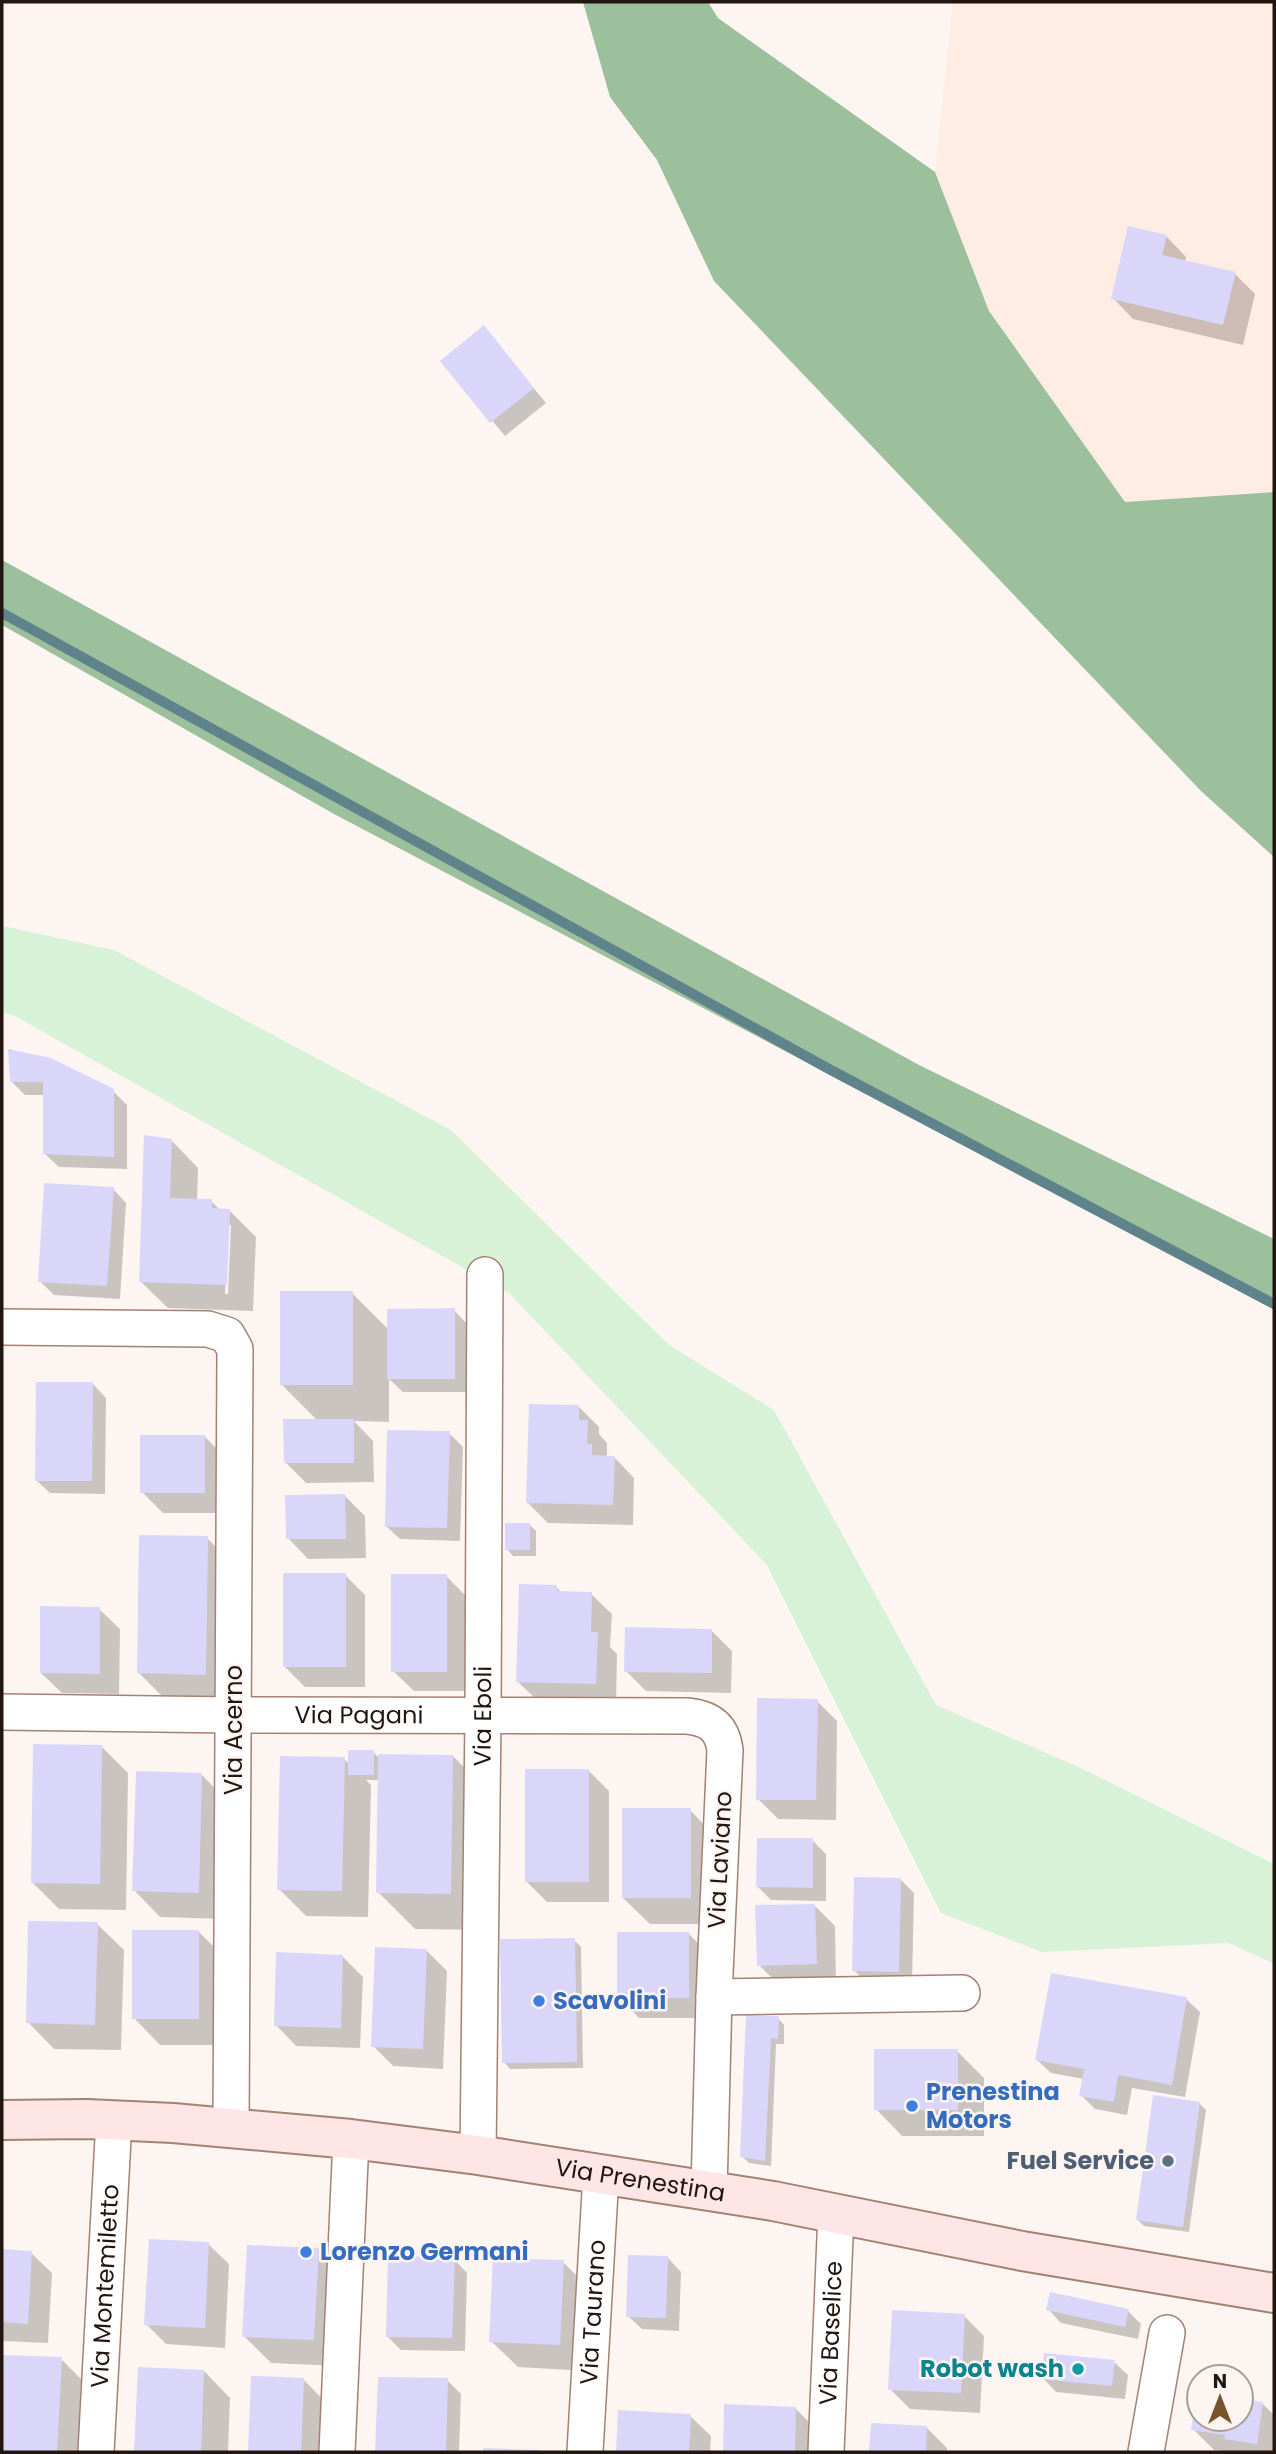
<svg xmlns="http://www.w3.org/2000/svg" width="1276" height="2454" font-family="Poppins,sans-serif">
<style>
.built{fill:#ffece3}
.green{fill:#d7f2d7}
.forest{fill:#9cbf9c}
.shadow{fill:#0003;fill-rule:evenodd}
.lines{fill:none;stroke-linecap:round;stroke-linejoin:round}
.stream{stroke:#5f838b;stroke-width:10}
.building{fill:#d9d6fa}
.minor-casing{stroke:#a58172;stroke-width:38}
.secondary-casing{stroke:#a58172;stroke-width:42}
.minor{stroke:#fff;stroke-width:35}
.secondary{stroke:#fee5e6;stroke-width:38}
.shop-dot{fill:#3f7fe0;stroke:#fdf5f2;stroke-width:2.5}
.service-dot{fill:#5c6f8a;stroke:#fdf5f2;stroke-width:2.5}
.culture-dot{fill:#0f9aa8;stroke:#fdf5f2;stroke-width:2.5}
.labels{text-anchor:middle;stroke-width:5;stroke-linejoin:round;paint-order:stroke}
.street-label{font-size:24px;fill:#231610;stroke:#fdf5f2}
.shop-label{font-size:24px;font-weight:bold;fill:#366cbe;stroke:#fdf5f2;text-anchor:start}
.service-label{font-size:24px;font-weight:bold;fill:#4e5e75;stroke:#fdf5f2;text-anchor:end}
.culture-label{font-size:24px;font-weight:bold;fill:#0d838f;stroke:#fdf5f2;text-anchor:end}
</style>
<rect width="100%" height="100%" fill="#fdf5f2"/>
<path class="built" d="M953,2H1274V492L1125,502L989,311L935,172Z"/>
<path class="green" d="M2,926L114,950L451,1130L669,1345L774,1410L936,1705L1083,1769L1274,1864V1964L1229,1943L1042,1952L941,1913L767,1565L510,1294L13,1015L2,1013Z"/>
<path class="forest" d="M583,2H708L718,18L935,172L989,311L1125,502L1274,492V857L1201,791L714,281L657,160L610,97Z
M2,560L919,1065L1274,1239V1308L334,814L2,625Z"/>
<path class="shadow" d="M1166,236L1186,257L1185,262L1235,274L1255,294L1243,345L1133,319L1113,298Z
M484,328L546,403L505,436L442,361Z
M10,1051L113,1091L127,1105V1169L59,1167L45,1154V1095H25L11,1081Z
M2,1072L3,1073V1149H2Z
M172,1141L198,1168L197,1201H211L220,1210H229L256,1237L253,1311L168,1308L141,1282ZM228,1225H231L228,1294H225Z
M113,1189L126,1203L120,1299L54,1295L40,1281Z
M352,1293L389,1330L454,1310L467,1324L468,1392H403L389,1379V1422L354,1421L373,1441L374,1482L306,1483L285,1462L318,1421L281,1384Z
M93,1384L106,1398L105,1494L50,1493L36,1480Z
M578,1406L599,1427V1434L607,1443V1457H614L634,1478L633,1525L548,1523L528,1503Z
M449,1433L463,1447L460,1541L400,1539L386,1526Z
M204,1436L225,1457V1513H163L142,1492Z
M345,1496L365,1516L366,1558L308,1559L288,1538Z
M530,1525L536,1531V1556H513L507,1549Z
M207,1538L221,1552L242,1711L176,1710L139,1673Z
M2,1573L3,1575L2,1707Z
M345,1575L365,1595V1687H305L285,1667Z
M446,1576L466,1596V1691H414L393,1671Z
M556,1587L562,1593L591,1594L612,1614L610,1647L617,1654L616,1704L538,1701L517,1681Z
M99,1609L120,1629L119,1694L62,1693L41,1673Z
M712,1631L732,1651L731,1693L646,1691L626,1671Z
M817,1701L837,1721L836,1820L778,1819L758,1799Z
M102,1747L128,1773L126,1910L59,1909L32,1882Z
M373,1752L380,1759L453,1756L490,1794L487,1930L415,1929L378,1892L380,1780H366L371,1785L368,1917L306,1916L279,1889L344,1759L349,1764Z
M589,1771L609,1791V1902H547L526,1881Z
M202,1775L228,1802L225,1919L160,1917L134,1890Z
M690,1810L716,1837V1924H650L623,1898Z
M812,1840L826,1854V1901L771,1900L758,1887Z
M900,1879L914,1893L912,1985L867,1984L854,1970Z
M815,1906L835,1926L836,1984L779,1985L759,1965Z
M97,1924L124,1950L121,2050L54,2049L28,2022Z
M198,1931L225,1958V2045H160L134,2018Z
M689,1934L709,1954V2018H639L619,1997Z
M574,1940L581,1947L583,2068L510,2069L504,2062Z
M426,1950L447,1971L443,2069L393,2066L373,2046Z
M342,1956L363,1977L360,2048L296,2046L276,2025Z
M1186,1999L1200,2012L1185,2097L1132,2088L1127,2115L1095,2109L1081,2095L1084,2079L1051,2073L1037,2060Z
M748,2017L778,2018L784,2025V2044H776L771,2166L749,2163L742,2156Z
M957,2051L984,2078V2136H902L876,2109Z
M1199,2103L1206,2110L1189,2232L1144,2226L1138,2220Z
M208,2244L229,2264L225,2348L166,2344L146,2324Z
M319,2250L345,2277L340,2366L271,2363L244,2336Z
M2,2251L31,2253L52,2273L48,2343L2,2341Z
M668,2258L681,2272L679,2331L642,2329L628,2316Z
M454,2259L467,2273L465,2351L401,2350L387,2336Z
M563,2262L590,2289L586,2371L518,2367L491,2341Z
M1048,2309L1128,2311L1141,2324L1138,2339L1061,2323Z
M964,2316L984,2336L980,2413L910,2409L890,2389Z
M2,2356L61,2359L81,2379L78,2452H2Z
M1114,2362L1128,2375L1125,2399L1056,2392L1043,2378Z
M140,2369L204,2371L230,2398L228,2452H136Z
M253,2378L304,2380L330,2407L328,2452H250Z
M379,2379L447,2380L461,2394L459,2452H377Z
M1199,2391V2419H1241V2400L1262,2403L1274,2415V2452H1232L1214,2450L1193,2429Z
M726,2406L795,2408L822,2435L821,2452H725Z
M620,2412L690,2416L711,2436L710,2452H618Z
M872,2425L927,2428L947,2448V2452H871Z"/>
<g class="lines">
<path class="stream" d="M2,613L829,1069L1274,1304"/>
</g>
<path class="building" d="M1128,226L1167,235L1162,255L1236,272L1223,325L1111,299Z
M484,325L534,388L490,423L440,361Z
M8,1049L51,1058L114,1089V1157L43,1154V1082H10Z
M144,1135L172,1139L170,1198L212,1199V1208L230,1209L227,1285L139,1282Z
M44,1183L114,1187L107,1286L38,1282Z
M280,1291H353V1385H280Z
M455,1308V1379H387V1309Z
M36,1382H93L92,1481H35Z
M529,1404L579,1405V1420H588L587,1444H592V1455L615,1456L613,1505L526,1503Z
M283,1419H354V1463H284Z
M387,1430L450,1431L447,1528L385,1527Z
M140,1435H205V1493H140Z
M345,1494L346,1539H286L285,1495Z
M505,1523H530V1550H505Z
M139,1535L208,1536L206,1675L137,1673Z
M283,1573H346V1667H283Z
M391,1574H447V1672H391Z
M519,1584L557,1585V1591L592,1592L591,1632H598L596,1684L516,1682Z
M40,1606L100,1607V1674L40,1673Z
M625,1627L712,1629V1673L624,1672Z
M757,1698L818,1699L816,1800H756Z
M33,1744L102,1745L100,1884L31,1883Z
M348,1750H374V1775H348Z
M378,1754L453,1755L451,1894L376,1893Z
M280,1756L345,1757L342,1891L277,1890Z
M525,1769H589V1882H525Z
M136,1771L202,1773L199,1893L132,1891Z
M622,1808H691V1898H622Z
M757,1838H813V1888L756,1887Z
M854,1877L901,1878L899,1972L852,1971Z
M815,1904L817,1964L757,1966L755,1905Z
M28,1921L98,1922L95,2025L26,2023Z
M132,1930H199V2019H132Z
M617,1932H689V1998H617Z
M575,1938L577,2062L502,2063L500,1939Z
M375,1947L427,1949L423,2049L371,2047Z
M276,1952L343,1955L341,2028L274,2026Z
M1051,1973L1187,1997L1172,2085L1118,2075L1114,2102L1079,2096L1084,2069L1035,2060Z
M746,2015L779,2016L778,2039L771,2038L765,2161L740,2157Z
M874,2049H958V2110H874Z
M1153,2095L1200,2102L1183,2227L1136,2220Z
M149,2239L209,2242L205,2328L144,2325Z
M247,2245L319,2248L314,2340L242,2337Z
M2,2249L32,2251L28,2324L2,2322Z
M388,2255L455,2258L452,2338L386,2337Z
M628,2255L668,2256L666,2318L626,2317Z
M493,2258L564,2260L560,2345L489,2342Z
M1050,2292L1129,2309L1125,2327L1046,2310Z
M892,2310L965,2314L961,2393L888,2390Z
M1044,2353L1115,2360L1112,2386L1041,2379Z
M2,2355L62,2357L57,2452H2Z
M138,2367L204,2370L201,2452H134Z
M251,2376L304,2378L301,2452H248Z
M378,2377L448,2378L446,2452H375Z
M1197,2388L1199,2419H1241V2399L1263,2402L1257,2444L1224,2439L1225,2435L1191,2430Z
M724,2404L796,2407L795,2452H723Z
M618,2410L691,2414L689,2452H616Z
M871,2423L927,2426L926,2452H869Z
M483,2448L540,2450V2452H483Z"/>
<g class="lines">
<defs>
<g id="minor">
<path d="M2,1327L208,1329L227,1335L235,1349L231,2127"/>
<path id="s1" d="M2,1712L234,1715L687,1716C709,1718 722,1727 725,1750L714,1997L709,2191"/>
<path d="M714,1997L962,1993"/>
<path id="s2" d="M478,2155L483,1716L485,1275"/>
<path id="s3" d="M96,2452L114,2120"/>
<path d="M337,2452L351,2139"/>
<path id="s4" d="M585,2452L601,2174"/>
<path id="s5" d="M826,2452L836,2213"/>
<path d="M1146,2452L1167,2333"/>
</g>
<g id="secondary">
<path id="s6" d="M2,2120L87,2119L173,2123L351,2139L478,2155L773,2201L1022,2251L1274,2293"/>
</g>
</defs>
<use href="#minor" class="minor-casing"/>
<use href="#secondary" class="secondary-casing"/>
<use href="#minor" class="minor"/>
<use href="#secondary" class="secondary"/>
</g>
<g class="shop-dot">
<circle cx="539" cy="2001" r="7"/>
<circle cx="912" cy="2106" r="7"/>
<circle cx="306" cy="2252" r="7"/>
</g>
<circle class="service-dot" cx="1168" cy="2161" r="7"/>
<circle class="culture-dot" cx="1078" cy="2369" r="7"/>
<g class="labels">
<g class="street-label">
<text dy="8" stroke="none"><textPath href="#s2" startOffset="439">Via Eboli</textPath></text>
<text dy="8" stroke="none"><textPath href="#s1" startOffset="357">Via Pagani</textPath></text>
<text transform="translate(234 1730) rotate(-90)" y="8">Via Acerno</text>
<text transform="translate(720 1860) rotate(-87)" y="8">Via Laviano</text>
<text dy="8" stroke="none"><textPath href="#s6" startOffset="642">Via Prenestina</textPath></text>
<text dy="8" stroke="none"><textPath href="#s3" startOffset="166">Via Montemiletto</textPath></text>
<text dy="8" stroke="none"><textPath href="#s4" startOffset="140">Via Taurano</textPath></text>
<text dy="8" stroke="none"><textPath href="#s5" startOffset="119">Via Baselice</textPath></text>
</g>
<g class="shop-label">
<text x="553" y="2009">Scavolini</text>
<text x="926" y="2100">Prenestina<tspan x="926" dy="28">Motors</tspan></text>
<text x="320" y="2260">Lorenzo Germani</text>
</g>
<g class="service-label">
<text x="1154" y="2169">Fuel Service</text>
</g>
<g class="culture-label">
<text x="1064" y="2377">Robot wash</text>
</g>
</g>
<rect width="1276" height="2454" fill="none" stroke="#231610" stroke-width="7"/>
<g transform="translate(1220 2398)"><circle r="33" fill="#fdf5f2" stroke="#a69c98" stroke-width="2"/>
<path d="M0-5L12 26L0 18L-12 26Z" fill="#78542d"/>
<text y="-10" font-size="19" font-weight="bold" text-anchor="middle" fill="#231610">N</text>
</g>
</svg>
